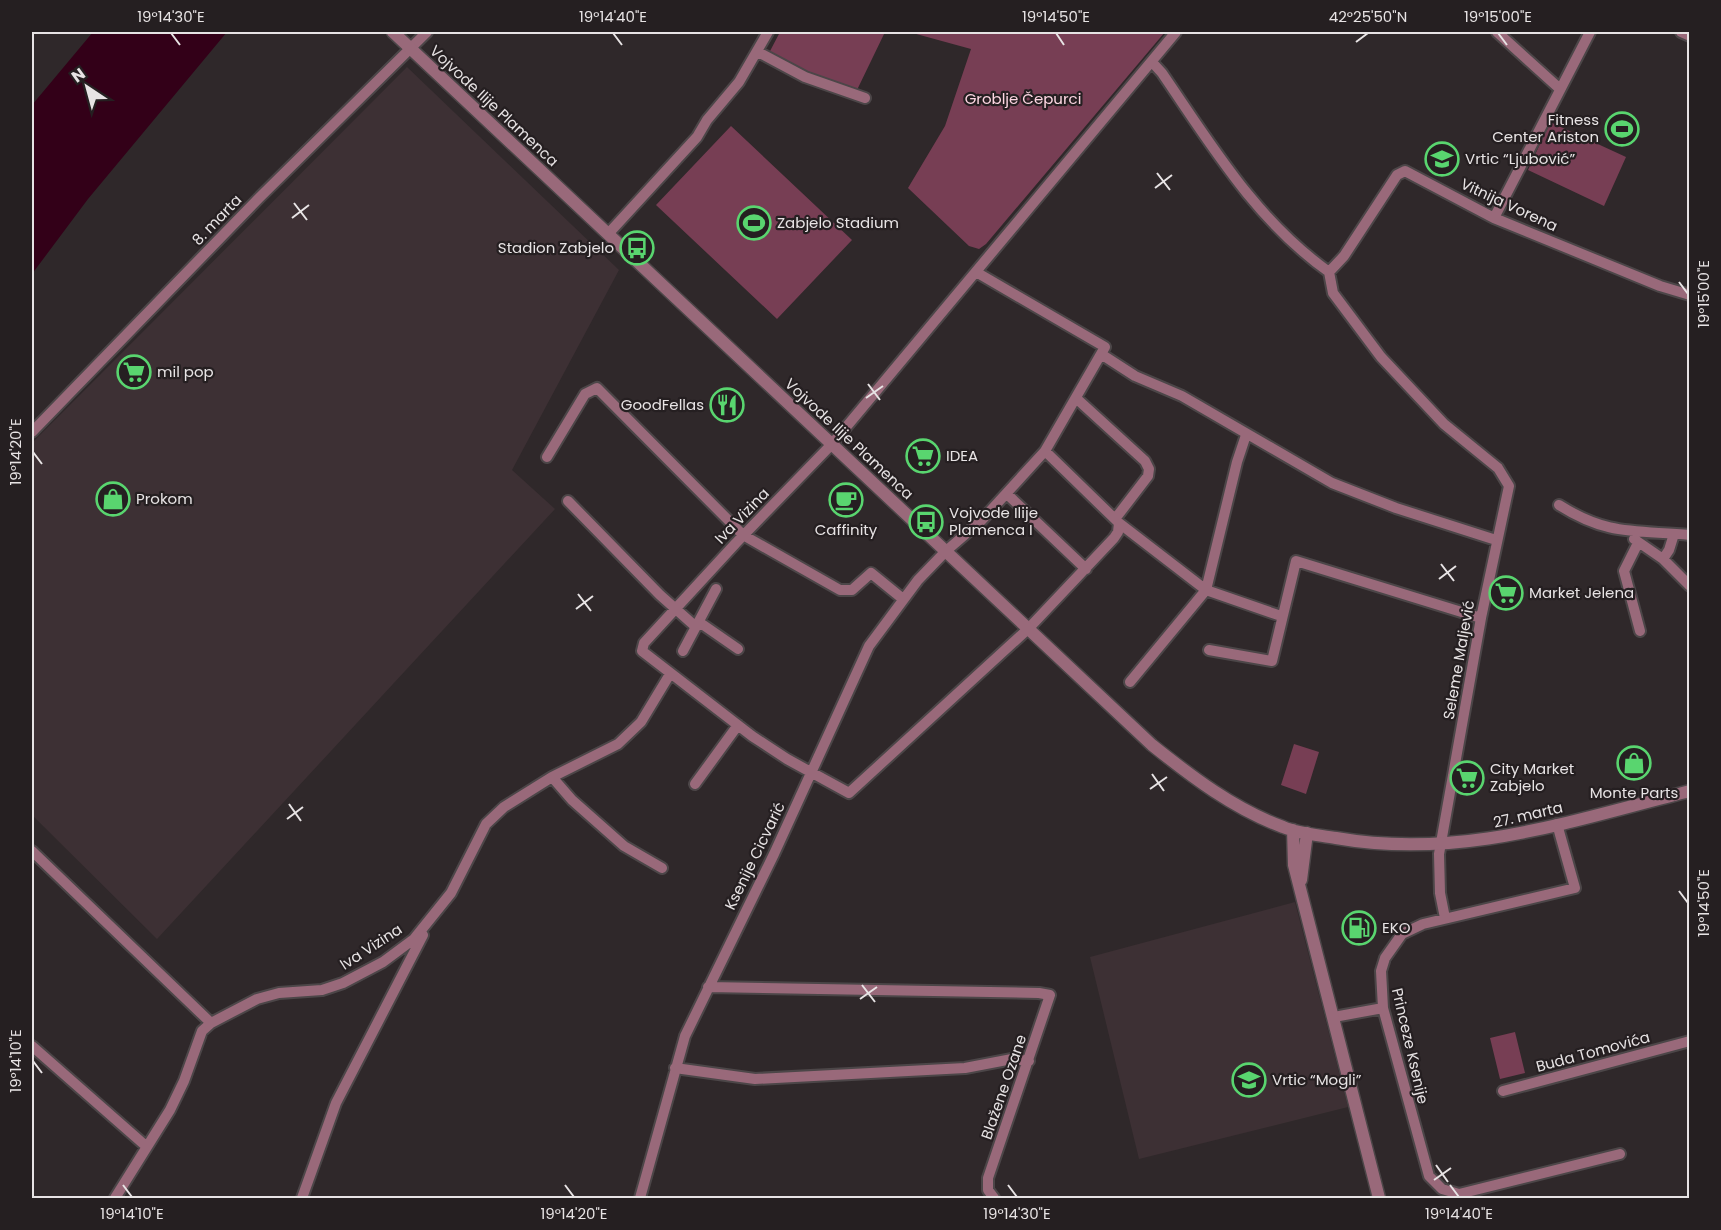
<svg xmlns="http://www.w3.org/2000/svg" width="1721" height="1230" font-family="Poppins,sans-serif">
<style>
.built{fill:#3d3034}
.green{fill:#773e54}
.water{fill:#330018}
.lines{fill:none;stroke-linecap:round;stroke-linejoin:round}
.minor-casing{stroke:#4c4648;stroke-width:14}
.tertiary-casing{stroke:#4c4648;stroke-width:15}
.minor{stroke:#99697a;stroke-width:10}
.tertiary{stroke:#99697a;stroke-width:12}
.ticks{fill:none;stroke:#e7e3e4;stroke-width:2}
.labels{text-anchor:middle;stroke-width:4.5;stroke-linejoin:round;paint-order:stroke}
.park-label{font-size:15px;fill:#fdd6e2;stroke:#251f21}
.street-label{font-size:15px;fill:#e7e3e4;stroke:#251f21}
.poi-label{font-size:15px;fill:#e7e3e4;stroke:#251f21;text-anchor:start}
.neatline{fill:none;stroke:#e7e3e4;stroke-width:2}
.ticks-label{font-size:15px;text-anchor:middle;fill:#e7e3e4}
</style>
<rect width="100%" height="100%" fill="#2f282a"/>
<path class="built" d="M407,67L619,270L512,470L555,509L157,939L32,815V443Z
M1295,902L1348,1107L1139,1159L1090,957Z"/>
<path class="green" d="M780,32H885L857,90L797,68L769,53Z
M909,32H1165L986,244L979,249L969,246L908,188L945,126L971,49Z
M1550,122L1626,157L1604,206L1528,170Z
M731,126L852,240L777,319L656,205Z
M1294,744L1319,752L1306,794L1281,785Z
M1515,1032L1525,1073L1500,1079L1490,1038Z"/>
<path class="water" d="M93,32H227L88,199L32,274V105Z"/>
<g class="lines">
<defs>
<path id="minor" d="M1497,32L1560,89
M1681,32L1690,36
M758,52L805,77L865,98
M1152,62L1162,73C1212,146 1256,220 1329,272L1333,293L1381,357L1444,424L1498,468L1509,486L1481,618L1439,854L1440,893L1445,918
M1494,218L1590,32
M608,234L697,137L707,120L739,82L768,32
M1329,272L1344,256L1397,175L1405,171L1494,218L1660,286L1690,295
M1101,354L1135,376L1182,396L1332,483L1396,508L1496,540
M1077,399L1145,461L1149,469L1148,476L1115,519
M32,432L259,198L427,32
M1045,451L1119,523L1206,590L1281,616
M547,457L585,394L597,388L743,535L840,590H852L871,573L903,599
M1007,494L1086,569
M568,501L660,595L696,627
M1559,505C1608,536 1635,530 1690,535
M1119,523L1118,532L1114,538L1029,628L849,793L787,759L752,736L642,651L644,643L736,543L832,444L1176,32
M1634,539L1663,559L1690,586
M1638,543L1624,571L1640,631
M1663,559L1669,550L1674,534
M699,622L738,649
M1209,650L1272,661L1296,561L1481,618
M683,651L716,589
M1130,682L1206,590L1237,462L1246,435
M552,777L572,800L624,846L662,868
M695,784L738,725
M1557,824L1575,888L1423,924L1402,934L1385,958L1381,971L1383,1008L1429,1176L1442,1189L1459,1194L1620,1154
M32,851L211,1023
M708,987L1039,993L1050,995L988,1178V1190L994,1198
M1334,1017L1383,1008
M32,1046L147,1147
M675,1068L755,1079L965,1068L1012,1059L1029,1061
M1503,1091L1690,1041
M115,1198L170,1110L184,1081L202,1031L211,1023L257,999L279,993L322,990L343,983L383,962L414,939L451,893L486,824L504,807L552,777L618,744L641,722L670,674
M302,1198L336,1103L423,935
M640,1198L685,1036L774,854L869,646L918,580L946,551L982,520L1045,451L1105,347L976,272"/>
<path id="tertiary" d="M393,32L1152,745C1192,777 1234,809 1283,827C1299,834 1319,835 1336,838C1461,860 1570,821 1690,791
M1293,830L1294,865L1379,1198
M1301,880L1307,833"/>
</defs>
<use href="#minor" class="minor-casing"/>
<use href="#tertiary" class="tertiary-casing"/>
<use href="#minor" class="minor"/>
<use href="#tertiary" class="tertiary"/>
</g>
<path class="ticks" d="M171,33L180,45M613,33L622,45M1056,33L1064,45M1498,33L1507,45M1356,42L1368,33M1157,173L1170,190M1155,188L1172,175M294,203L307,220M292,218L309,205M1679,282L1688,294M868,384L880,400M866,398L883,386M33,452L42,464M1441,564L1454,581M1439,579L1456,566M578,594L591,611M576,609L593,596M1152,774L1164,791M1150,789L1167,777M289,804L301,821M287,819L303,807M1679,891L1688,903M862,985L875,1002M860,999L877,987M33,1061L42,1073M1436,1165L1448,1182M1434,1180L1451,1168M123,1185L132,1197M565,1185L574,1197M1008,1185L1017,1197M1450,1185L1459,1197"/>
<defs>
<symbol id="stadium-ring" viewBox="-11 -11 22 22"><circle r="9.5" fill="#251f21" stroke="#59d56f" stroke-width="1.5"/><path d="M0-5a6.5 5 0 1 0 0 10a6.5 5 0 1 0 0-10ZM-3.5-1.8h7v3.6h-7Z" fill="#59d56f"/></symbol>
<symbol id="school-ring" viewBox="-11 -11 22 22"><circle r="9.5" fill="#251f21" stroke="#59d56f" stroke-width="1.5"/><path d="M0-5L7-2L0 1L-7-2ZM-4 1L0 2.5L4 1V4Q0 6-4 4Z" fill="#59d56f"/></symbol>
<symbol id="bus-ring" viewBox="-11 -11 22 22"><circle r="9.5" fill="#251f21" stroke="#59d56f" stroke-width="1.5"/><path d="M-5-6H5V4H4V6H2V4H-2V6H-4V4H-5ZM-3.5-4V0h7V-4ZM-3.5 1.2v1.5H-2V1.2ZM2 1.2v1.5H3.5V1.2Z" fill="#59d56f"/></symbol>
<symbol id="supermarket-ring" viewBox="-11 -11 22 22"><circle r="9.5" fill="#251f21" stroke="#59d56f" stroke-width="1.5"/><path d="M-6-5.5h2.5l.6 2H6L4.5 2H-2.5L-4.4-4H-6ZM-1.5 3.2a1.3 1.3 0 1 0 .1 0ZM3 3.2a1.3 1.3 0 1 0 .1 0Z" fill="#59d56f"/></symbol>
<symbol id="restaurant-ring" viewBox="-11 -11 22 22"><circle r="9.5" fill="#251f21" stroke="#59d56f" stroke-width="1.5"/><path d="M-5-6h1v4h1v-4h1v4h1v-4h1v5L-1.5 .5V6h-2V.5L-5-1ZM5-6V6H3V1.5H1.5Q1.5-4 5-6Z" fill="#59d56f"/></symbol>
<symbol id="shop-ring" viewBox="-11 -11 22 22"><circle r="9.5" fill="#251f21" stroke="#59d56f" stroke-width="1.5"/><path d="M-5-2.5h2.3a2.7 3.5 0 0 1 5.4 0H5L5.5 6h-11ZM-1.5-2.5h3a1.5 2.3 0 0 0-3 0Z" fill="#59d56f"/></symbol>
<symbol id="cafe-ring" viewBox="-11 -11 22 22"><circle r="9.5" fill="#251f21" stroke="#59d56f" stroke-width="1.5"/><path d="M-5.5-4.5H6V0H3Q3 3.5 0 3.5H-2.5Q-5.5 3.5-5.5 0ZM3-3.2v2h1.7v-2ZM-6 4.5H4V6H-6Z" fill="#59d56f"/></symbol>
<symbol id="fuel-ring" viewBox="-11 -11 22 22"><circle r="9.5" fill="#251f21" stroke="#59d56f" stroke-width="1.5"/><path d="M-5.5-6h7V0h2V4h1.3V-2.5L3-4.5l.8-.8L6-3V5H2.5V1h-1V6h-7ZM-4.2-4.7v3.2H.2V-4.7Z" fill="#59d56f"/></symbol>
</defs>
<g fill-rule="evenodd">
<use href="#stadium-ring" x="1603" y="110" width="38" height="38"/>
<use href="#school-ring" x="1423" y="140" width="38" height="38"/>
<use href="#stadium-ring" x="735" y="204" width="38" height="38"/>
<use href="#bus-ring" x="618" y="229" width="38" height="38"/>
<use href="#supermarket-ring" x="115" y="353" width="38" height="38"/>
<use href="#restaurant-ring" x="708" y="386" width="38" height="38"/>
<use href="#supermarket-ring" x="904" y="437" width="38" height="38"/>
<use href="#shop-ring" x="94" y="480" width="38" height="38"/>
<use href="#cafe-ring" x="827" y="481" width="38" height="38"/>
<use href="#bus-ring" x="907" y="503" width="38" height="38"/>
<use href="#supermarket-ring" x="1487" y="574" width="38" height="38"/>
<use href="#shop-ring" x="1615" y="744" width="38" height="38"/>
<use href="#supermarket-ring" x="1448" y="759" width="38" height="38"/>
<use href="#fuel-ring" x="1340" y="909" width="38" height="38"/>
<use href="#school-ring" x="1230" y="1061" width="38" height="38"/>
</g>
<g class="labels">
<g class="park-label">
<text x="1023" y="104">Groblje Čepurci</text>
</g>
<g class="street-label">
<text transform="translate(494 106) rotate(43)" y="5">Vojvode Ilije Plamenca</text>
<text transform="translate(1509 205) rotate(25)" y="5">Vitnija Vorena</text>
<text transform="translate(217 220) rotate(-46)" y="5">8. marta</text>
<text transform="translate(849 439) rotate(43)" y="5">Vojvode Ilije Plamenca</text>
<text transform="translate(742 516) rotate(-46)" y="5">Iva Vizina</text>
<text transform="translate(1459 660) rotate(-80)" y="5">Seleme Maljević</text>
<text transform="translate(1528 815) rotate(-13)" y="5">27. marta</text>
<text transform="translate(755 856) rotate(-64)" y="5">Ksenije Cicvarić</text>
<text transform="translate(371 947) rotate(-33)" y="5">Iva Vizina</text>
<text transform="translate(1410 1046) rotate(77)" y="5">Princeze Ksenije</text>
<text transform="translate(1593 1052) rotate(-15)" y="5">Buda Tomovića</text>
<text transform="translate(1004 1087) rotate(-71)" y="5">Blažene Ozane</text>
</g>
<g class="poi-label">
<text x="1599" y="125" text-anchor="end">Fitness<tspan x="1599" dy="17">Center Ariston</tspan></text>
<text x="1465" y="164">Vrtic “Ljubović”</text>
<text x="777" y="228">Zabjelo Stadium</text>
<text x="614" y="253" text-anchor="end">Stadion Zabjelo</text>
<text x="157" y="377">mil pop</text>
<text x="704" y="410" text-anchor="end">GoodFellas</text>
<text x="946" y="461">IDEA</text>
<text x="136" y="504">Prokom</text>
<text x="949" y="518">Vojvode Ilije<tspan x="949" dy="17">Plamenca I</tspan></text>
<text x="846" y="535" text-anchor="middle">Caffinity</text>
<text x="1529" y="598">Market Jelena</text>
<text x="1490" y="774">City Market<tspan x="1490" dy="17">Zabjelo</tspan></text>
<text x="1634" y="798" text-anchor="middle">Monte Parts</text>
<text x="1382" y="933">EKO</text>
<text x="1272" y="1085">Vrtic “Mogli”</text>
</g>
</g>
<rect width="1721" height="1230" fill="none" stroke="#251f21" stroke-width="66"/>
<g transform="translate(87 87) rotate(324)" stroke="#251f21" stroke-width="4.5" paint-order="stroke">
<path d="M0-4.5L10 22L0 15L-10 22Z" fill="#e7e3e4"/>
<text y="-9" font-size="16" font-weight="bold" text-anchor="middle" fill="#e7e3e4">N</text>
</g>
<rect x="33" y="33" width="1655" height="1164" class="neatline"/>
<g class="ticks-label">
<text x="171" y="22">19°14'30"E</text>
<text x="613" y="22">19°14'40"E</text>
<text x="1056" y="22">19°14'50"E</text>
<text x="1368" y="22">42°25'50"N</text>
<text x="1498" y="22">19°15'00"E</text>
<text transform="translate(1704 294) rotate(-90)" y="5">19°15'00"E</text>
<text transform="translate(16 452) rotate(-90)" y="5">19°14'20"E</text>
<text transform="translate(1704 903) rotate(-90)" y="5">19°14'50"E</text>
<text transform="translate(16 1061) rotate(-90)" y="5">19°14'10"E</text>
<text x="132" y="1219">19°14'10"E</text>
<text x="574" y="1219">19°14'20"E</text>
<text x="1017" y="1219">19°14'30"E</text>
<text x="1459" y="1219">19°14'40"E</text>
</g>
</svg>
